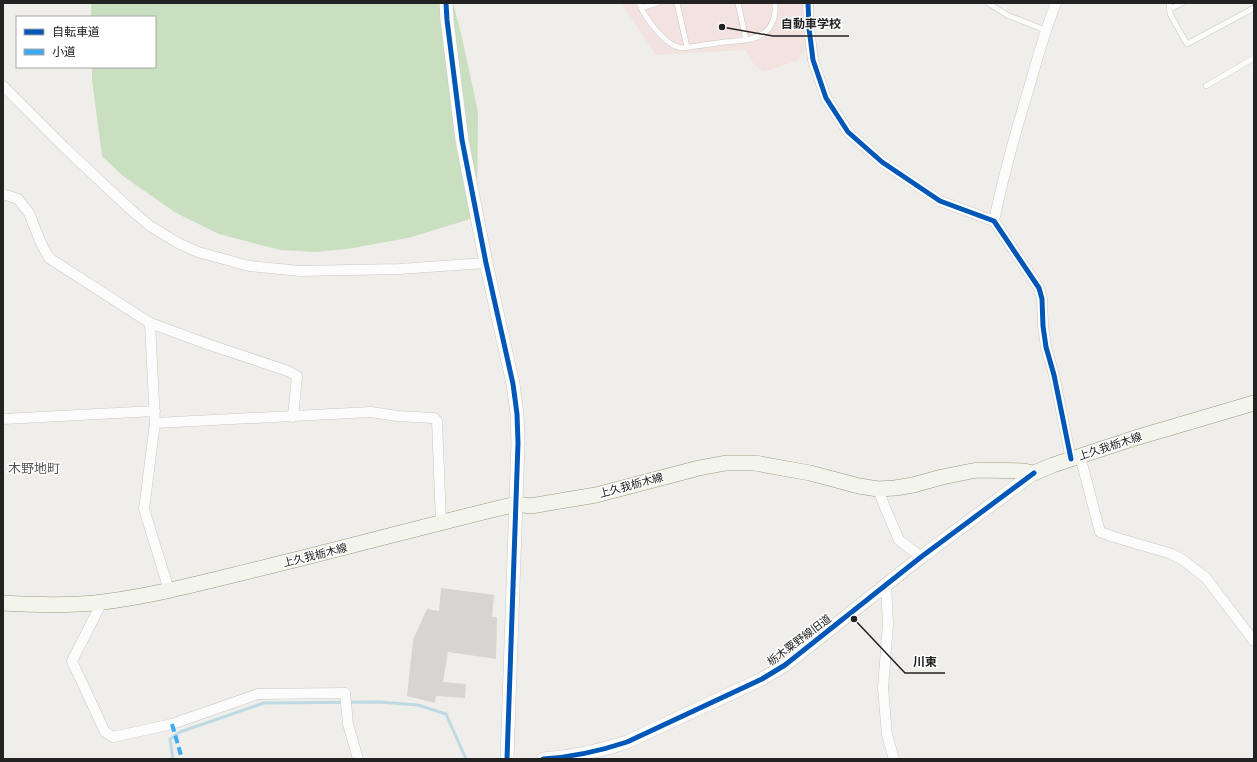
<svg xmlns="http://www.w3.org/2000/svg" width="1257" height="762" font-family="Overpass,'Noto Sans JP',sans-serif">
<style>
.commercial{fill:#f2e3e0}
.forest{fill:#c9dfbf}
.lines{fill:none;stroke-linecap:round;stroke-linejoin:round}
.stream{stroke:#bddae4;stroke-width:3}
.building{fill:#d7d4d1}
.service-casing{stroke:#c9c8c6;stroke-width:6}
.minor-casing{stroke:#c9c8c6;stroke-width:11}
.tertiary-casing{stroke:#c9c8c6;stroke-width:14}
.secondary-casing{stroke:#989b80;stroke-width:16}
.service{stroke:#fdfcfc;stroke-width:5}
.minor{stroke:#fdfcfc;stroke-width:10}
.tertiary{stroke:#fdfcfc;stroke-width:13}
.secondary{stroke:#f3f5ec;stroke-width:15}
.quiet{stroke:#3fa9f5;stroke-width:4;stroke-dasharray:8 4;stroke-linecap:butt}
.cycleway-casing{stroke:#fff;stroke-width:8}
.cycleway{stroke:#0057b8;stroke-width:5}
.labels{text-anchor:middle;stroke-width:3;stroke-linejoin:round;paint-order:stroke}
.street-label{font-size:11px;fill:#222;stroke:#fff}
.quarter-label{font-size:13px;fill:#555;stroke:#fff}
.leader{fill:none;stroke:#222;stroke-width:1.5}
.callout-dot{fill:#222;stroke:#fff;stroke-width:1.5}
.callout-label{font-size:12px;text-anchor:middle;font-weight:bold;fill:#222;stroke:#fff;stroke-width:3;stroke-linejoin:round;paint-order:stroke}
</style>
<rect width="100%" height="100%" fill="#f0eeea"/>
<path class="commercial" d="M621,3H805L808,47L797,61L762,72L752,62L746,50L656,55Z"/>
<path class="forest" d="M91,3H453L461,33L478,112L477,217L408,238L347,249L317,252L280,250L219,234L176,213L123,176L102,156L92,80V67H155V17H91Z"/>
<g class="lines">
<path class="stream" d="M173,759L170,739L180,732L264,703L379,702L418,705L446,714L466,759"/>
</g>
<path class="building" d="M441,588L494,595L492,617H497L496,659L448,652L443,682L466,684L465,698L436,696L435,703L407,696L413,640L427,609L439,611Z"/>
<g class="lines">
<defs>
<path id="service" d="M639,3C645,18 665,46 682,48C696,46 710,44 725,42C736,41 751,41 761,35C773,28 776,15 775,3
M677,3L687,47
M738,3L746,40
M988,3L1007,15L1045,30
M1169,3L1170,14L1187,44L1254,8
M641,8L657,3
M1170,9L1182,3
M1206,86L1254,58"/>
<path id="minor" d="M808,3L809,28L813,60L826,98L848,132L882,162L940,201L994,221L1039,288L1042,299L1043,326L1046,347L1054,375L1071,459
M3,86L65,148L130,209L150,226L178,243L198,252L249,266L300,271L399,269L486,263
M3,194L18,199L29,213L40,241L49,258L150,323L210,345L288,371L297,376L293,417
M994,221C1003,177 1015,134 1028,91C1037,61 1044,32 1056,3
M150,323L155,423L144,509L169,590
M3,419L155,411
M155,423L371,412L397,416L434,418L437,421L441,522
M1080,456L1100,532L1114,537L1172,554L1183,560L1206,578L1254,641
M878,489L884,505L899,540L921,557
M886,585L888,624L883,688L887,735L894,759
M102,602L72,661L105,732L113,737L172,724L258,694L345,693L348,724L358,759"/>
<path id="tertiary" d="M446,3L447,20L462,140L486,263L513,384L517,414L518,443L507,759
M543,759C572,757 600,751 627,742L762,679L785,665L921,557L1034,473"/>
<path id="secondary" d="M3,603C36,605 70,606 103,602C158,595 212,580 266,567C349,547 432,524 516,504L531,506L566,500L596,495L699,468L726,463H755L810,473L859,486L878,489L895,488L913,485L942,477L977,470L1024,471L1034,473L1053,465L1135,438L1254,403"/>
</defs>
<use href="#service" class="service-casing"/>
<use href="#minor" class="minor-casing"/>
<use href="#tertiary" class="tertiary-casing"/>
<use href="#secondary" class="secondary-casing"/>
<use href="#service" class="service"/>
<use href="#minor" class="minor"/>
<use href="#tertiary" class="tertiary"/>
<use href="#secondary" class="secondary"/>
<path class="quiet" d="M172,724L182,759"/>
<defs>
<path id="cycleway" d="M446,3L447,20L462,140L486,263L513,384L517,414L518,443L507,759
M808,3L809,28L813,60L826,98L848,132L882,162L940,201L994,221L1039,288L1042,299L1043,326L1046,347L1054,375L1071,459
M543,759C572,757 600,751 627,742L762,679L785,665L921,557L1034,473"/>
</defs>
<use href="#cycleway" class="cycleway-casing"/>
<use href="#cycleway" class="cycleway"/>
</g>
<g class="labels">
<g class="street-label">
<text transform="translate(1110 446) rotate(-18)" y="4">上久我栃木線</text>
<text transform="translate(631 485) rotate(-15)" y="4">上久我栃木線</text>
<text transform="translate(315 555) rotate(-14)" y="4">上久我栃木線</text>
<text transform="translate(799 640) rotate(-37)" y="4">栃木粟野線旧道</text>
</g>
<g class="quarter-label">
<text x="34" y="473">木野地町</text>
</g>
</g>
<path class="leader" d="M722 27L773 36H849M854 619L905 673H945"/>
<g class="callout-dot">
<circle cx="722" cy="27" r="4"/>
<circle cx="854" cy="619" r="4"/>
</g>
<g class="callout-label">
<text x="811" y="28">自動車学校</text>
<text x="925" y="666">川東</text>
</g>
<rect width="1257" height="762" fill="none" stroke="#222222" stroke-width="8"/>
<rect x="16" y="16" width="140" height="52" fill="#ffffff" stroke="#a7a7a7"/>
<rect x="24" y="29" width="20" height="6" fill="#0057b8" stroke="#a7a7a7"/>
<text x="52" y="36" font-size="12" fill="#222222">自転車道</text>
<rect x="24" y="49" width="20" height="6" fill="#3fa9f5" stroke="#a7a7a7"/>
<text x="52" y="56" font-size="12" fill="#222222">小道</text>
</svg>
